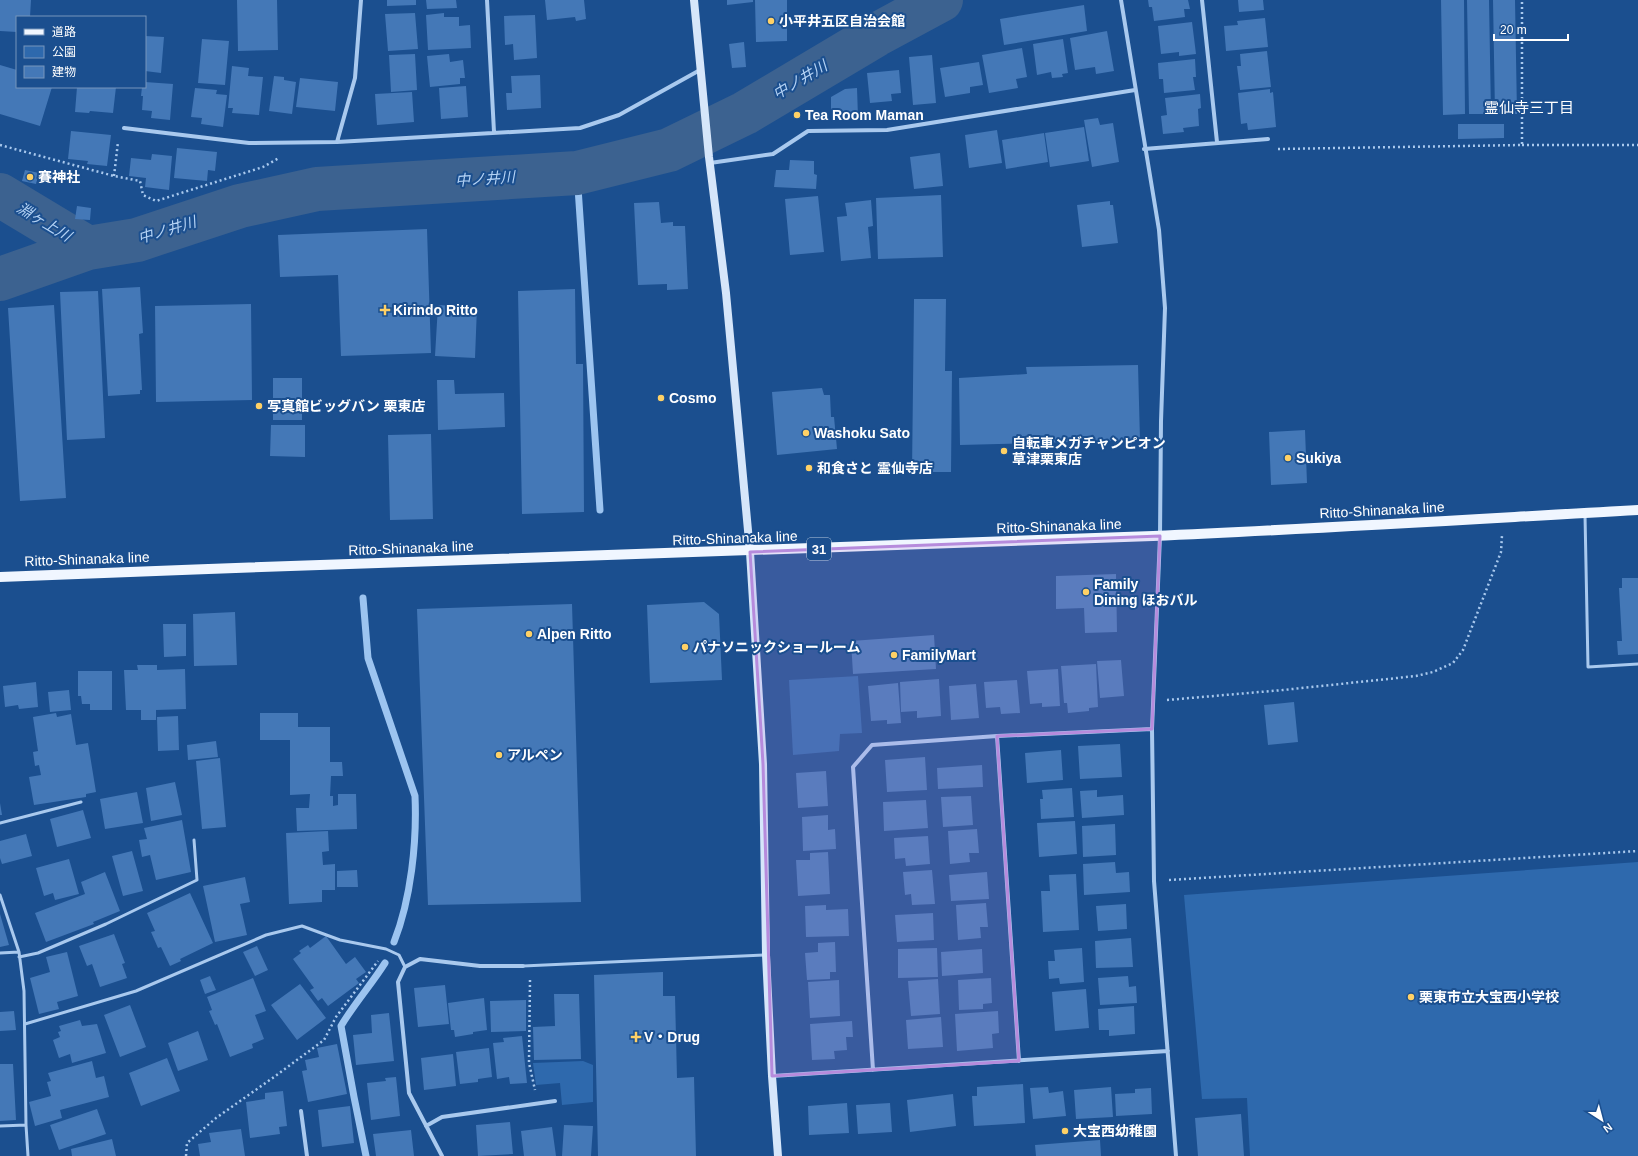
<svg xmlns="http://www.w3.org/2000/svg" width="1638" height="1156" font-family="Arial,'Noto Sans JP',sans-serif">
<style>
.green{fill:#2e69ad}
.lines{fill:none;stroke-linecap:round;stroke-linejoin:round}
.stream{stroke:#9cc4f0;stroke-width:7}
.river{stroke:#3c6290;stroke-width:44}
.building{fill:#4478b7}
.path{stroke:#a9c9ee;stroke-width:2.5;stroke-dasharray:2 3;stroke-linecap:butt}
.lane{stroke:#a9c9ee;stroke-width:3}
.street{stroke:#a9c9ee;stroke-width:4}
.secondary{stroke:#d6e6fa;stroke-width:8}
.primary{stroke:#f0f6ff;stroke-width:10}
.marked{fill:#b68bdc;fill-opacity:0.2;stroke:#b68bdc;stroke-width:3;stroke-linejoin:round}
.poi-dot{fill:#ffd166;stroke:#1b4f8f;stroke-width:1.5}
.labels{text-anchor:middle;stroke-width:4;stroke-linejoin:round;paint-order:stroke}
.shield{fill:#1b4f8f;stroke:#bbcadd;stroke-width:1}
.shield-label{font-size:13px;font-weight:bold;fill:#fff}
.poi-label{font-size:14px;font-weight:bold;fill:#fff;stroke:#1b4f8f;text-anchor:start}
.street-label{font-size:14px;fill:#fff;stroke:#1b4f8f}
.water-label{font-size:15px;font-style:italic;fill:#b5d3f5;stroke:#1b4f8f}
.neighbourhood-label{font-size:15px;fill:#fff;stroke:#1b4f8f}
</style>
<rect width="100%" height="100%" fill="#1b4f8f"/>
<path class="green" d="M858,676L862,733L840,734L839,751L793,755L789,680Z
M1638,862V1156H1250L1247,1098L1202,1099L1184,895Z
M583,1061L593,1065V1102L562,1105L560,1083L536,1085L533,1063Z"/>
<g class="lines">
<path class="stream" d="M577,173L600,510
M363,598L368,658L415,796C417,842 411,899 394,942
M366,1156L354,1097L341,1026C354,1004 371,985 385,963"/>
<path class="river" d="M0,195L88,248
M0,279L88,248L137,240L240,206L317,189L577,173L669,150L745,113L876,35L941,0"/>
</g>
<path class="building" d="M0,0H31L30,17H17V32L0,31Z
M237,0H277L278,50L238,51Z
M387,0H416V5L387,6Z
M426,0H456L457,8L427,9Z
M545,0H584L586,19L576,21L575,17L547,20Z
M727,0H753V2L727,5Z
M755,0H787V41L756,42Z
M1148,0H1188L1190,9H1184L1185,17L1154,21L1152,7H1149Z
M1238,0H1263L1264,10L1239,12Z
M1441,0H1464L1465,114L1443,115Z
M1467,0H1489L1491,114H1469Z
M1493,0H1515L1517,114H1495Z
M1084,5L1087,31L1004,45L1000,19Z
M415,13L418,49L388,51L385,14Z
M444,13V17H459V26L470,25L471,48L428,50L426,15Z
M535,15L537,58L514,60L513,44L505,45L504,16Z
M1265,18L1268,47L1226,51L1224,26L1238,25L1237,21Z
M1192,22L1196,54L1179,56V52L1161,54L1158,26Z
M1107,31L1114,71L1096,74L1095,67L1075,70L1070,38Z
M145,36L164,37L161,73L145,71Z
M202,39L229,41L225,85L198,83Z
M1063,39L1068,73L1062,74L1063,77L1052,78L1051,72L1037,75L1033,44Z
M744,42L746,67L732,68L729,44Z
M1022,48L1027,77L1016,79L1018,88L989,93L982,55Z
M1267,51L1271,87L1240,90L1237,66H1241L1240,54Z
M415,54L417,90L391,92L389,55Z
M449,54L450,62L463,60L465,78H460V84L430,87L427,56Z
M932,55L936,103L913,105L909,57Z
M1195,59L1196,77H1193L1195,90L1164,93L1163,79H1159L1158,63Z
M979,62L983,85L970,87V93L945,97L940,68Z
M0,65L17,70V87H52L40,126L0,114Z
M232,66L249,68L248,76L263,77L259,115L232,113L233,108H228Z
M899,70L901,93L891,94L892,101L870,103L867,73Z
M540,75L541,108L507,110L506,93H512L511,76Z
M274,76L284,77V80L296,82L292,114L269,111Z
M300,78L338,82L335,111L296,107Z
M145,82L173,84L170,120L151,118L152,111L142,110L143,96H141L142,87H145Z
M466,86L468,117L441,119L439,88Z
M77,87H116L113,113L90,111L89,113L75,112Z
M195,88L217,90L216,94L227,95L223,127L201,124L202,118L191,117Z
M857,88L858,117H831V97L845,89Z
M1270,89V93L1273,92L1276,127L1248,130L1247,123L1241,124L1238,93Z
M412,92L414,122L377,125L375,94Z
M1200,94L1201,108L1198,109L1199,126L1183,128L1184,132L1163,134L1161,116L1167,115L1165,98Z
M1098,118L1100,125L1113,123L1119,162L1092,167L1084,120Z
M1458,124H1504V138L1458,139Z
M1084,127L1089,161L1050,167L1045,133Z
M997,130L1002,163L969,168L965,135Z
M71,131L111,135L107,166L87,164L88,161L68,159Z
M1044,133L1048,162L1006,169L1002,140Z
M177,148L217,152L215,171L208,170L207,181L174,178Z
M940,153L943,186L914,189L910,157Z
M152,154L172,156L169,190L145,187L146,178L129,176L131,158L151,160Z
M790,160L814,161V174L817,175L816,189L774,187L776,170H789Z
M25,170L39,173L36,184L22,181Z
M941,195L943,257L878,259L876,198Z
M818,196L824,252L790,255L785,199Z
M871,200L873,226L868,227L871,258L841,261L837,217L847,216L845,203Z
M1110,201V205H1113L1118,243L1082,247L1077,205Z
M659,202L661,223L673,222V226H685L688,289L667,290V284L638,285L634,203Z
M77,206L91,208L90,220L75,219Z
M427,229L431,353L341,356L338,275L280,277L278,235Z
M140,287L143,333L139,334L142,390H140V394L108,396L102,289Z
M575,289L576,364H583L584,512L522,514L518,291Z
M98,291L105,438L67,440L60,292Z
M914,299H946L945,371H952L951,472H912Z
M251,304L252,400L156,402L155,306Z
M54,305L66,498L20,501L8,308Z
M438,305L477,307L475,358L435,356Z
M1138,365L1140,440L960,445L959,378L1027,374L1026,367Z
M273,378H302V420H273Z
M437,380H454L455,394L504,393L505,427L438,430Z
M822,388L824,395H830L831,417H834L837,449L777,455L772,392Z
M271,425H305V457L270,456Z
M1305,430L1307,483L1271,485L1269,432Z
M431,434L433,519L390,520L388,435Z
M1116,574L1117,632L1085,633L1084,608L1056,609V576Z
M1622,578H1638V654L1618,655L1617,641H1622L1619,588H1622Z
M704,602L719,614L722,680L650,683L647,605Z
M572,604L581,902L428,905L417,609Z
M235,612L237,665L194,666L193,614Z
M163,624H186V656L164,657Z
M934,635L936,669L853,674L851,641Z
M1121,660L1124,696L1100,698L1097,661Z
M1096,664L1098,707L1089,708V711L1068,713L1067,703H1064L1061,666Z
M137,665H157V670L185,669L186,709L156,710V720H141V710H126L124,670H138Z
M1058,669L1060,706L1042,707V703L1030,704L1027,671Z
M78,671H112V710H90V704H82L81,696H78Z
M939,679L941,716L917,718V711L901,712L900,682Z
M1017,680L1020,713L1001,714L1000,707L986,708L984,682Z
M36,682L38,707L19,709L18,705L5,707L3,686Z
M898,683L901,723L887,724V720L871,721L868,686Z
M976,684L979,718L951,720L949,686Z
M69,690L71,710L50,712L48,692Z
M1294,702L1298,742L1268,745L1264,705Z
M56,713L57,717L71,714L76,745L88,743L96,792L86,794V797L34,805L29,777L41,775L39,765L35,766L33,752L38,751L33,717Z
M260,713H298V727H330V762H342L343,776H331L330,796H333V806L338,805V794H356L357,829L297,831L296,808H309L310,794L290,795V740H260Z
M178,716L179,750L158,751L157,717Z
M216,741L218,757L188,760L187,745Z
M1120,744L1122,777L1080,779L1078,746Z
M1061,750L1063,780L1027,783L1025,753Z
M925,757L927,790L887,792L885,760Z
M220,758L226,827L202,829L196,761Z
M982,765L983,787L938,789L937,768Z
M826,771L828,806L798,808L796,773Z
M175,782L182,815L151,821L146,788Z
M1072,788L1074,817L1041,819L1040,799H1043L1042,790Z
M1097,790V797L1123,795L1124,815L1082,818L1080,791Z
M137,792L143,823L105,829L100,799Z
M971,796L973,825L943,827L941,797Z
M926,800L928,828L884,831L883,802Z
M0,803L2,815H0Z
M83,810L91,838L57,847L50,819Z
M828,815V830L835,829L836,849L803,851L802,817Z
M182,820L191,872L156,880L150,855L142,857L139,840L147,839L144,828Z
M1075,821L1077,854L1039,857L1037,823Z
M1115,824L1116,855L1083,857L1082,826Z
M977,829L979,853H969L970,862L950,864L948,831Z
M328,831L329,851L322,852L323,865L335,864V890H322V902L289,904L286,833Z
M26,834L32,856L2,864L0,858V841Z
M928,836L930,864L906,866L905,858L895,859L894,838Z
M132,851L143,891L123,896L112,856Z
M828,852L830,894L798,896L796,860H810V853Z
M69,859L79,894L55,900L53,893L44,896L36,868Z
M1115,862L1116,873L1129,872L1130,892L1084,895L1083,864Z
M357,870L358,887H337V871Z
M932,870L935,904L912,905L911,894L905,895L903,872Z
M105,872L120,911L93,922L94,924L46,942L35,913L85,894L81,882Z
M987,872L989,899L951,901L949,875Z
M1076,874L1079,930L1043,932L1041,891H1050L1049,875Z
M245,877L250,902L240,904L247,935L215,942L203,886Z
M190,893L213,943L180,959L181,961L170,966L161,947L158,948L151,932L155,931L147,913Z
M986,903L988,927H980L981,938L958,940L956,905Z
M1126,904L1127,929L1098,931L1096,906Z
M826,905V910L848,909L849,936L806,937L805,906Z
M933,913L934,940L897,942L895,915Z
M0,914L9,945L0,947Z
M114,934L125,963L122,964L127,978L100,987L92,964L87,966L79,946Z
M326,936L346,964L355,957L366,972L356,979L359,983L328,1006L322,998L318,1001L310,990L314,988L293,959L301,953L299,951L308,945L310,948Z
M1131,938L1133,967L1096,968L1095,941Z
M835,942L836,972H830V979L807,980L805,953L818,952V943Z
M257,946L268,970L255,976L243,952Z
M937,948L938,977L898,978V949Z
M1082,948L1084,982L1060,984L1059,978L1049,979L1048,961H1055L1054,950Z
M982,949L983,973L942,976L941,952Z
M67,952L78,996L57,1002L59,1009L39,1014L30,978L50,972L46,957Z
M663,972V996H675L677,1078L694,1077L696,1156H598L594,975Z
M210,976L216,990L205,994L200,980Z
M1128,976L1129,987L1136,986L1137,1003L1100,1005L1098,978Z
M253,978L266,1011L255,1015L264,1039L252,1044L253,1048L230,1057L217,1024L215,1025L209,1011L212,1010L207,997Z
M991,978L992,1003L983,1004V1009L959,1010L958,980Z
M938,979L940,1014L911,1016L908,981Z
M839,980L840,1016L810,1018L808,982Z
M300,984L326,1018L297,1040L271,1005Z
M445,985L449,1024L418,1027L414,988Z
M1086,989L1089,1028L1055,1031L1052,992Z
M554,994H579L581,1059L534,1060L533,1027L555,1026Z
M484,998L487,1030L473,1032V1034L455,1037L454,1030H451L448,1003Z
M526,1000V1031L491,1032L490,1001Z
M130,1005L146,1047L120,1057L104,1015Z
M1134,1006L1135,1034L1109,1036V1030H1099L1098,1009Z
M14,1011L16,1030L0,1031V1012Z
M998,1011L999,1033L992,1034L993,1048L957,1051L955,1014Z
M389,1013L394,1061L356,1065L353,1035L372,1033L371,1015Z
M941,1017L943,1047L908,1049L906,1020Z
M80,1020L82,1026L97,1024L106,1053L72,1063L70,1054L59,1058L53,1040L60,1037L58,1032L61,1031L59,1026Z
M852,1021L853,1037H846L847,1050L834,1051L835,1059L812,1060L810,1024Z
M198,1031L208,1060L178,1071L168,1043Z
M522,1036L527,1083L510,1084L509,1077L497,1079L493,1043L504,1042L503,1038Z
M337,1044L347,1094L308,1102L302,1071L307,1070L305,1060L319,1057L317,1048Z
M489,1048L492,1077L478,1079V1082L460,1084L456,1052Z
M453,1054L456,1086L424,1090L421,1058Z
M167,1058L180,1091L141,1106L129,1073Z
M92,1061L96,1078L104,1076L109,1097L60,1110L62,1118L35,1126L29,1102L51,1096L47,1082L51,1081L48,1073Z
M0,1064H13L16,1120L0,1121Z
M396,1077L400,1116L371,1120L367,1083L386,1081L385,1078Z
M1023,1084L1025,1123L974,1126L972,1096H977V1087Z
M1048,1087L1049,1093L1063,1091L1066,1116L1033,1119L1030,1088Z
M1111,1087L1113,1117L1076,1119L1074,1090Z
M1151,1088L1152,1114L1116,1116L1115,1094L1135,1093V1089Z
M283,1091L287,1126L279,1127L280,1134L250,1138L246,1102L265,1099V1093Z
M953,1094L956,1126L910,1132L907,1100Z
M847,1103L849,1133L809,1135L808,1106Z
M890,1103L892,1132L858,1134L856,1105Z
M350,1106L354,1143L322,1147L318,1110Z
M97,1109L106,1134L59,1150L50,1125Z
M1241,1114L1244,1156H1198L1195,1118Z
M510,1122L513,1154L478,1156L476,1125Z
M564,1125L593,1126L591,1156H562Z
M552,1127L556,1156H524L521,1131Z
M241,1129L245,1156H200L198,1144L211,1142L209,1133Z
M411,1130L414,1156H376L373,1134Z
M112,1139L116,1156H72L71,1149Z
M1100,1140L1101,1156H1036L1035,1145Z"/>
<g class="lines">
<path class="path" d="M0,145L114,176L140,181L143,195L156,201L263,167L279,158
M1522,145H1638
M1278,149L1522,145V0
M114,176L118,142
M1167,700L1283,690L1416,676L1433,672L1453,663L1463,650L1501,552L1502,535
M1169,880L1638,851
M530,980L529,1063L535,1090
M186,1156L187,1143L216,1118L274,1077L324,1040L336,1017L378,961"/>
<path class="lane" d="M1585,515L1588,667L1638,664
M0,823L81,802
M0,895L19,952L24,991L26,1125L28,1156
M0,953L19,952
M19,957L38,953L106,924L197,880L194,840
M523,966L765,955
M25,1024L136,991L266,935L302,926L340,940L386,949L399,955L405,967
M0,1126L26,1125"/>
<path class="street" d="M487,0L494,132
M1121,0L1159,230L1165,308L1161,421L1160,536L1152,729L1154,881L1176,1156
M1202,0L1217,142
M124,128L249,143L337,142L580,128L619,115L700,70
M337,142L355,78L361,0
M1144,149L1268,139
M710,163L773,154L808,131L887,130L1135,90
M997,736L1019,1061
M873,1070L853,767L872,745L997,736L1152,729
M772,1076L1168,1051
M301,1111L307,1156
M426,1126L442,1117L555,1101
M442,1156L409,1093L398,982L405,967L420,959L480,966H523"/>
<path class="secondary" d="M694,0L709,157L726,293L750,552L763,764L766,955L772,1076L778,1156"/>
<path class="primary" d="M0,577C384,561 768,552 1153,536C1314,529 1476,519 1638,510"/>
</g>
<path class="marked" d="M1160,536L1152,729L997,736L1019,1061L772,1076L763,764L750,552Z"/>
<g class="poi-dot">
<circle cx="771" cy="21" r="4"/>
<circle cx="797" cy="115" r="4"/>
<circle cx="30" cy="177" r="4"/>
<path d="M383 304h4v4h4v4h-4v4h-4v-4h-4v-4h4z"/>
<circle cx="661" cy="398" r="4"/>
<circle cx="259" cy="406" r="4"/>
<circle cx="806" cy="433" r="4"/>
<circle cx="1004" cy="451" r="4"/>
<circle cx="1288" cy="458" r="4"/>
<circle cx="809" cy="468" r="4"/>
<circle cx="1086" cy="592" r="4"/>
<circle cx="529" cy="634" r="4"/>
<circle cx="685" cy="647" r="4"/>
<circle cx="894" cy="655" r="4"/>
<circle cx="499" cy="755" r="4"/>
<circle cx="1411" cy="997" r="4"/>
<path d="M634 1031h4v4h4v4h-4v4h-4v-4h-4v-4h4z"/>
<circle cx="1065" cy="1131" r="4"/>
</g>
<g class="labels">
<rect class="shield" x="807" y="538" width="24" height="22" rx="3"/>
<g class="shield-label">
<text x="819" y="554">31</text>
</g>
<g class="poi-label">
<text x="779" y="26">小平井五区自治会館</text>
<text x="805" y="120">Tea Room Maman</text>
<text x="38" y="182">賽神社</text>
<text x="393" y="315">Kirindo Ritto</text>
<text x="669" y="403">Cosmo</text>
<text x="267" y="411">写真館ビッグバン 栗東店</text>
<text x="814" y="438">Washoku Sato</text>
<text x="1012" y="448">自転車メガチャンピオン<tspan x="1012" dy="16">草津栗東店</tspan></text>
<text x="1296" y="463">Sukiya</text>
<text x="817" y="473">和食さと 霊仙寺店</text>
<text x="1094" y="589">Family<tspan x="1094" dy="16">Dining ほおバル</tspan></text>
<text x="537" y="639">Alpen Ritto</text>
<text x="693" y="652">パナソニックショールーム</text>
<text x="902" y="660">FamilyMart</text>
<text x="507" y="760">アルペン</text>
<text x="1419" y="1002">栗東市立大宝西小学校</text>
<text x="644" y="1042">V・Drug</text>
<text x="1073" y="1136">大宝西幼稚園</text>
</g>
<g class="street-label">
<text transform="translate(1382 510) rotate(-3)" y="5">Ritto-Shinanaka line</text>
<text transform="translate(1059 526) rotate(-2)" y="5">Ritto-Shinanaka line</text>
<text transform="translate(735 538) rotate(-2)" y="5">Ritto-Shinanaka line</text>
<text transform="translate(411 548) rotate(-2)" y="5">Ritto-Shinanaka line</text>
<text transform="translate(87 559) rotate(-2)" y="5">Ritto-Shinanaka line</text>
</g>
<g class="water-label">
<text transform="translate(800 80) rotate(-31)" y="5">中ノ井川</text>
<text transform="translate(485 179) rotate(-4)" y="5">中ノ井川</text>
<text transform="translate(44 222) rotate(31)" y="5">淵ヶ上川</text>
<text transform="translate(167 230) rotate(-17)" y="5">中ノ井川</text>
</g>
<g class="neighbourhood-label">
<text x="1529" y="113">霊仙寺三丁目</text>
</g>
</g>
<rect x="16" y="16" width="130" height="72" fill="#1b4f8f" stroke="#7695bc"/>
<rect x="24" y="29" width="20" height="6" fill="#f0f6ff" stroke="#7695bc"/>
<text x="52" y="36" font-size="12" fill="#ffffff">道路</text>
<rect x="24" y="46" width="20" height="12" fill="#2e69ad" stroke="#7695bc"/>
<text x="52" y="56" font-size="12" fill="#ffffff">公園</text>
<rect x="24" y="66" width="20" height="12" fill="#4478b7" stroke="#7695bc"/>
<text x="52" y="76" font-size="12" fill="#ffffff">建物</text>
<g transform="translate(1602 1120) rotate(144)" stroke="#1b4f8f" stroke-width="3" paint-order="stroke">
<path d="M0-3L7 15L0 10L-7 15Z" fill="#ffffff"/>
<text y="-6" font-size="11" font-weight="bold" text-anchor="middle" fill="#ffffff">N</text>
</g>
<path d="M1494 34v6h74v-6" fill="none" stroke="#ffffff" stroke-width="2"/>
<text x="1500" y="34" font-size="12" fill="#ffffff" stroke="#1b4f8f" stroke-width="3" paint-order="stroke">20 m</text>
</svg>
